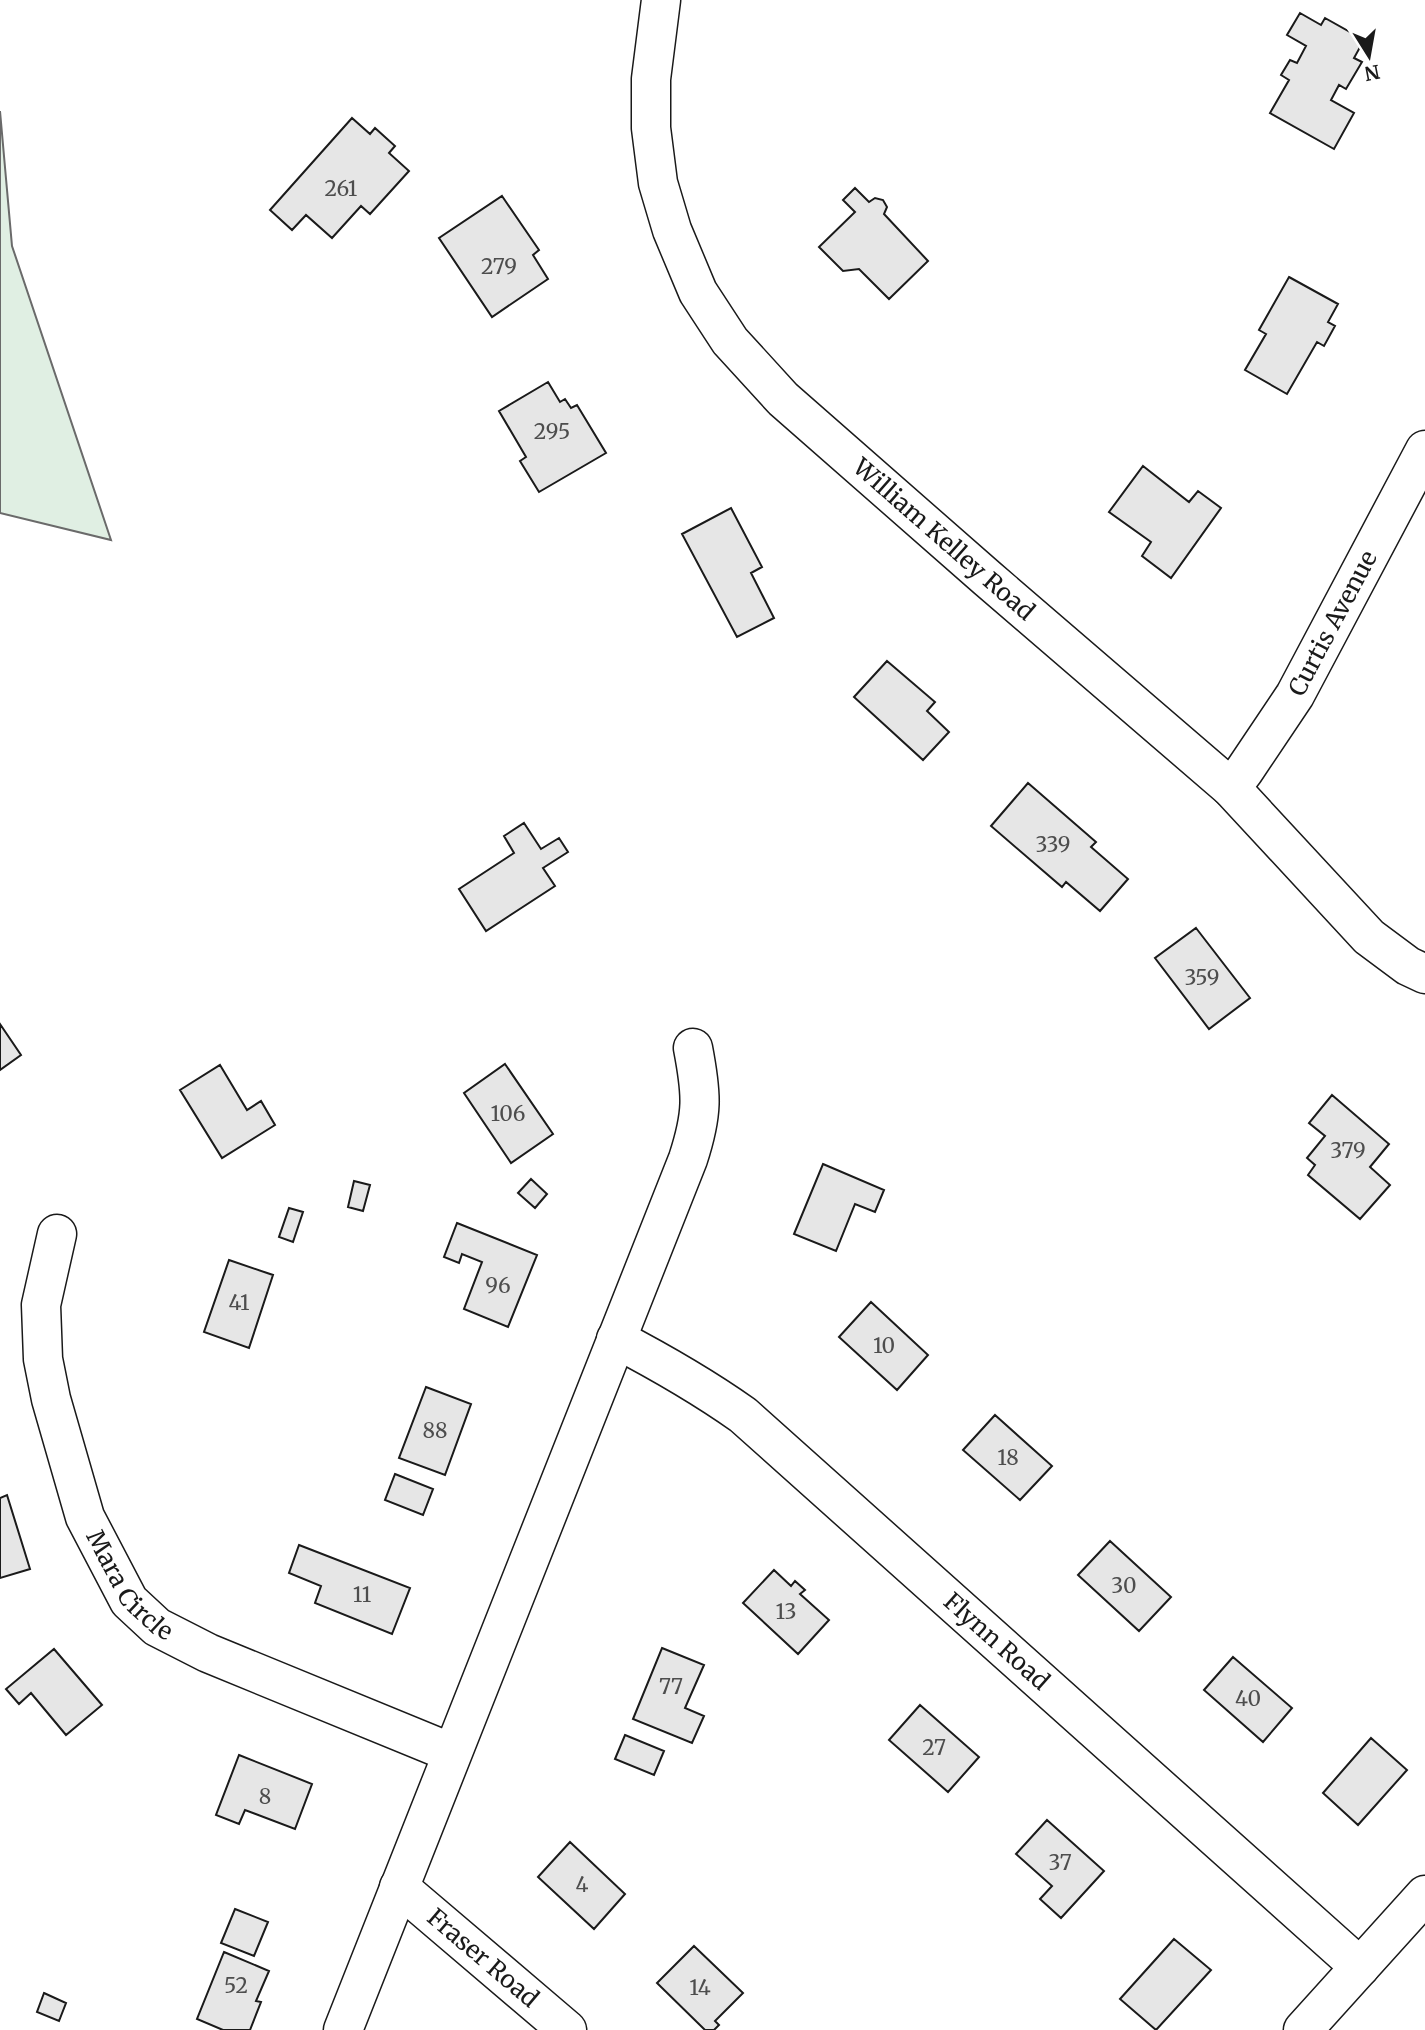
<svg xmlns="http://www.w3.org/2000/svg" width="1425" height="2030" font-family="Merriweather,serif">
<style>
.green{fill:#e0efe3;stroke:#6a6a6a;stroke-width:2}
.building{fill:#e6e6e6;stroke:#1a1a1a;stroke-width:2}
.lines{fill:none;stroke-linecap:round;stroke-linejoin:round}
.minor-casing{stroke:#1a1a1a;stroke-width:41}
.minor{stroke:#fff;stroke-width:38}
.labels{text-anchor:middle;stroke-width:5;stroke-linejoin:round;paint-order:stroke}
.number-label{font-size:21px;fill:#4d4d4d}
.street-label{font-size:24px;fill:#1a1a1a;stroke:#fff}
</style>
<rect width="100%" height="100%" fill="#fff"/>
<path class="green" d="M0,111L12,246L111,540L0,513Z"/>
<path class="building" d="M1300,13L1321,25L1325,18L1364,40L1354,58L1362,62L1346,89L1339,85L1331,100L1354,113L1334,149L1270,113L1289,80L1281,75L1290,60L1297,63L1306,46L1287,35Z
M352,118L370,134L375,128L395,146L389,153L409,171L370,214L361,206L332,238L306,215L292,230L270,210Z
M855,188L869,202L875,198L883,200L887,207L884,214L928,261L889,299L859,269L843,271L819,247L855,212L843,200Z
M502,196L539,250L533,255L548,279L492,317L439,238Z
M1289,277L1338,304L1328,322L1335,326L1324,346L1317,342L1287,394L1245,370L1266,334L1259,330Z
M548,382L560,402L565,399L571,408L577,405L606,453L539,492L520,461L526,457L499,411Z
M1143,466L1189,502L1198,491L1221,508L1171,578L1142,556L1151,542L1109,512Z
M731,508L762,567L751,573L774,618L737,637L682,534Z
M887,661L935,702L927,711L949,732L923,760L854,697Z
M1028,783L1096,842L1091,847L1128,879L1100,911L1066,882L1062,887L991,826Z
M524,823L541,849L559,838L568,852L543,868L555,886L486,931L459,889L514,853L504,836Z
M1196,928L1250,998L1209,1029L1155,958Z
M0,1024L21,1055L0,1070Z
M505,1064L553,1134L511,1163L464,1093Z
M220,1065L247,1110L261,1101L275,1125L222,1158L180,1090Z
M1332,1095L1389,1144L1370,1167L1390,1185L1360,1219L1308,1175L1315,1165L1307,1158L1325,1136L1309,1123Z
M823,1164L884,1190L875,1212L855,1204L836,1251L794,1234Z
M531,1179L547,1194L535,1208L518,1193Z
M354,1181L370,1185L363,1211L348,1207Z
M289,1208L303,1212L293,1242L279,1237Z
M457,1223L537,1255L508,1327L464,1309L482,1262L462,1254L459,1263L444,1257Z
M229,1260L273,1275L249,1348L204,1332Z
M871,1302L928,1355L897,1390L839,1337Z
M426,1387L471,1404L445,1475L399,1458Z
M995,1415L1052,1466L1020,1500L963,1450Z
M395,1474L433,1489L423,1515L385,1500Z
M7,1495L30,1569L0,1578V1498Z
M1110,1541L1171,1597L1139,1631L1078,1575Z
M299,1545L410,1588L392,1634L315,1603L321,1586L289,1573Z
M774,1570L791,1586L795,1581L805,1590L800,1594L829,1620L798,1654L743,1603Z
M662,1648L704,1665L685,1708L704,1716L692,1743L633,1719Z
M54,1649L102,1705L66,1735L31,1693L19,1704L6,1689Z
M1233,1657L1292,1708L1263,1742L1204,1690Z
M920,1705L979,1757L948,1792L889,1740Z
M625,1735L664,1751L654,1775L615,1759Z
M1371,1738L1407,1770L1358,1825L1323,1793Z
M239,1755L312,1784L295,1829L245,1810L239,1824L216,1815Z
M1047,1820L1104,1871L1061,1918L1040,1899L1052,1886L1016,1854Z
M570,1842L625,1894L594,1929L538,1877Z
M235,1909L268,1922L254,1956L221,1943Z
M1174,1939L1211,1970L1156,2030L1120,1999Z
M694,1946L743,1993L715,2021L719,2025L714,2030H705L657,1983Z
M224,1952L269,1971L256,2001L261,2002L250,2030H223L197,2019Z
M44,1993L66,2003L59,2021L37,2012Z"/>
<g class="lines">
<defs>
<g id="minor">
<path id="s1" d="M661,0L651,79V128L658,183L672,230L698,292L730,341L783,399L987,578L1231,788L1369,937L1408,966L1425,974"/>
<path id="s2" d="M1231,788L1244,771L1295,695L1425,450"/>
<path id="s3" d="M57,1234L41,1305L43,1359L51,1399L85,1517L129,1601L157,1627L208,1653L452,1753"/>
<path id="s4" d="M616,1339C660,1362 702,1386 743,1415L1360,1967"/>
<path id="s5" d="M399,1887L567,2030"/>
<path d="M343,2030L688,1159C703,1113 702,1095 693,1048"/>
<path d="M1303,2030L1425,1895"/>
</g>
</defs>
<use href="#minor" class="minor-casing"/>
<use href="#minor" class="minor"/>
</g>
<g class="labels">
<g class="number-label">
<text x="341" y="196">261</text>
<text x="499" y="274">279</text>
<text x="552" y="439">295</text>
<text x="1053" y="852">339</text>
<text x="1202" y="985">359</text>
<text x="508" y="1121">106</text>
<text x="1348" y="1158">379</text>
<text x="498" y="1293">96</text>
<text x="239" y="1310">41</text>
<text x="884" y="1353">10</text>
<text x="435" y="1438">88</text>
<text x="1008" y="1465">18</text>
<text x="1124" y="1593">30</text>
<text x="362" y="1602">11</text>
<text x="786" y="1619">13</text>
<text x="671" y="1694">77</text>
<text x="1248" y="1706">40</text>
<text x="934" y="1755">27</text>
<text x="265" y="1804">8</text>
<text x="1060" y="1870">37</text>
<text x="582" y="1892">4</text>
<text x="236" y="1993">52</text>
<text x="700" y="1995">14</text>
</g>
<g class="street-label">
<text dy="8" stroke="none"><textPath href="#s1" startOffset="651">William Kelley Road</textPath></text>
<text dy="8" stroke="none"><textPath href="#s2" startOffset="194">Curtis Avenue</textPath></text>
<text dy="8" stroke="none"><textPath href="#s3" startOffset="373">Mara Circle</textPath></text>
<text dy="8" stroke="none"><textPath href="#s4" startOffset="488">Flynn Road</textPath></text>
<text dy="8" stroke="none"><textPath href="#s5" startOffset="110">Fraser Road</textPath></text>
</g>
</g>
<g transform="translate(1369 56) rotate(169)" stroke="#ffffff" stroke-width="5" paint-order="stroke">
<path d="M0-5L12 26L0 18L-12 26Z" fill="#1a1a1a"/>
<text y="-10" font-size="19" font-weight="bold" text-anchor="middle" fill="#1a1a1a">N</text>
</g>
</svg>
